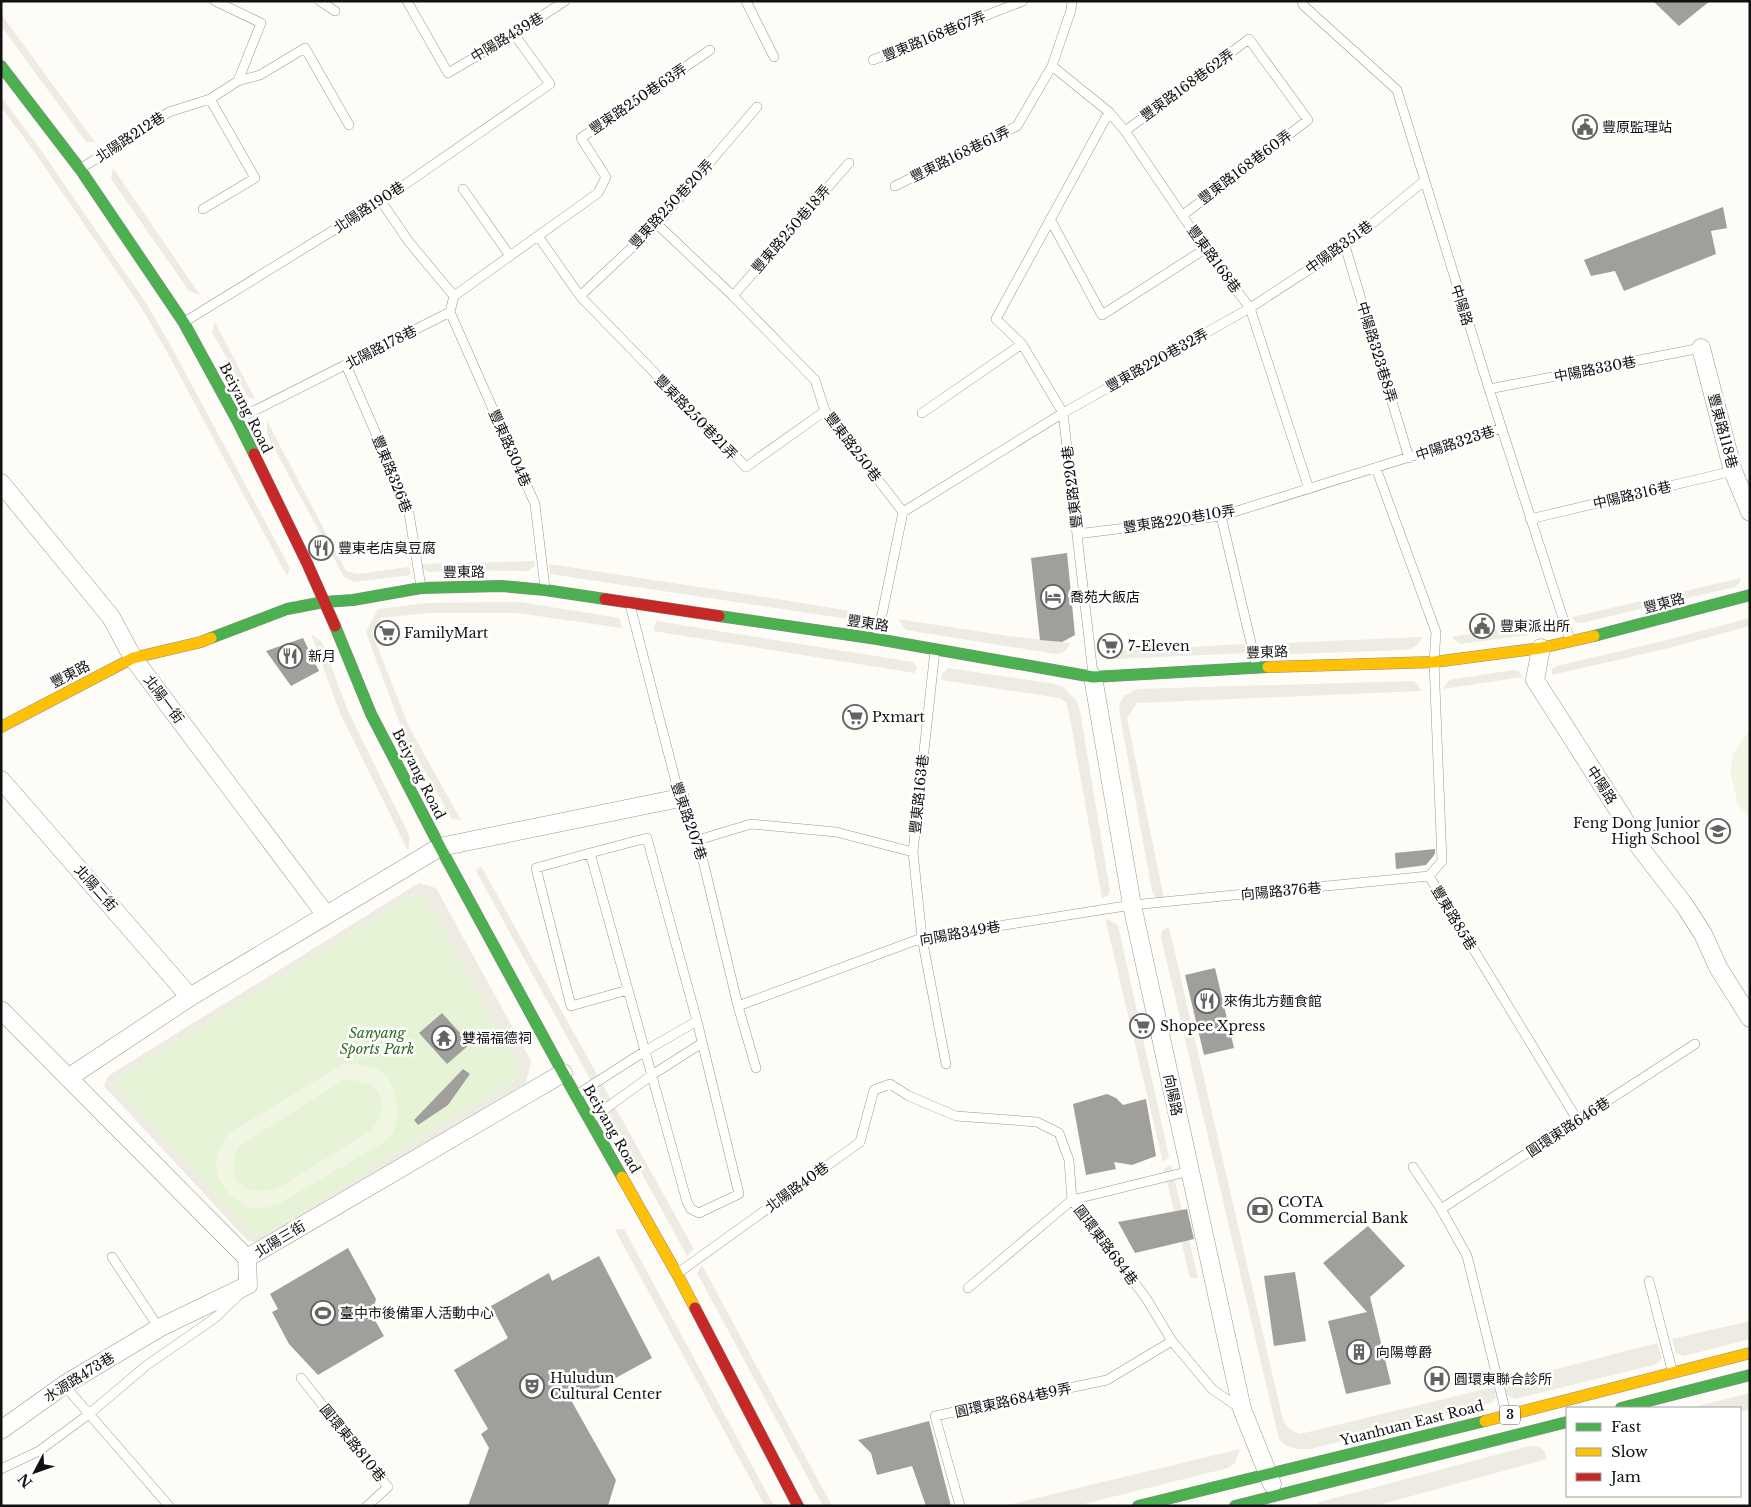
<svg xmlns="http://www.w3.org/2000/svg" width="1751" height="1507" font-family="'Libre Baskerville','Noto Sans TC',serif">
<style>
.green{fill:#e7f3d7}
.pitch{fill:#f0f6e1;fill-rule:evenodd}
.plaza{fill:#edebe2;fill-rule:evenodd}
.building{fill:#a19f9c}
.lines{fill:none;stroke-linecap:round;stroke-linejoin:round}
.lane-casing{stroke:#979795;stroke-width:10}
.street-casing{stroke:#979795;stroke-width:19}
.fast-casing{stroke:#8e8d8b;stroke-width:12}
.slow-casing{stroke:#8e8d8b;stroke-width:12}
.jam-casing{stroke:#8e8d8b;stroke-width:12}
.lane{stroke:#fffffe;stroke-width:9}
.street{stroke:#fffffe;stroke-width:18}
.fast{stroke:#4caf50;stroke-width:11}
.slow{stroke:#ffc107;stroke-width:11}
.jam{stroke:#c62828;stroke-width:11}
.labels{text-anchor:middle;stroke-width:5;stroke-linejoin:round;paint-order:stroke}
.shield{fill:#fff;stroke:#585858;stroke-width:1}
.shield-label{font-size:12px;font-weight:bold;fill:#111}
.street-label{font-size:14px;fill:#111;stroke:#fff}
.poi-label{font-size:14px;fill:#111;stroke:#fff;text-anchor:start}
.park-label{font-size:14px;font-style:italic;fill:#2f6b1f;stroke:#fff}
</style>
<rect width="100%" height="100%" fill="#fdfcf7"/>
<path class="green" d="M415,893L426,897L519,1068L518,1078L263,1236L250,1233L112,1081Z"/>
<path class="pitch" d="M1750,731V816L1738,805L1730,771L1734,753L1744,737Z
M343,1064C355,1065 371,1064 381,1072C396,1082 401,1113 394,1130C392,1135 385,1140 381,1144L277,1205C271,1206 263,1209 257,1209C237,1207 215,1184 216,1163C217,1152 222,1144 228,1134ZM343,1080C379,1079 395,1102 370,1131L275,1190L253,1191L237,1182L233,1172L235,1156L238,1147Z"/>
<path class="plaza" d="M1,14L95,142H86L1,26Z
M1,97L38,146L146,303L172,348L290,568L287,576L167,352L141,307L33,150L1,107Z
M113,168L200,295L189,291L111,179Z
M215,322L255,399L248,397L212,332Z
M267,421L346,571L357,574L409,567L411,575L354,582L344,577L269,439L267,434Z
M534,561L535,566L528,571L466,570L429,572L423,569L421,564Z
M549,564L790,601L873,615L861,621L550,574Z
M1741,578L1739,583L1735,587L1581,623H1576L1572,617Z
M520,602L619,618L622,628L517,613H428L380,618L372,633L409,727L461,820L452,819L402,730L366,632L378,609L426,603Z
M1750,618V626L1665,649L1552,675V669L1557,666L1663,641Z
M898,619L1009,636L1070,643L1067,649L1062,653L1056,654L906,630Z
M656,621L913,662L917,667L915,673L653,631Z
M1547,622L1542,633L1460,644L1451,637Z
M311,634L322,642L348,711L410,837L408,851L340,713Z
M1423,637L1417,645L1410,649L1403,650L1261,655L1257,644Z
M1245,644L1247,653L1116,659L1104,649L1121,651Z
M948,668L1055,684L1063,687L1076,700L1080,711L1110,891L1108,896L1102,898L1069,713L1066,702L1060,698L941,680L942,674Z
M1513,670L1519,671L1522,677L1443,689L1449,680Z
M1413,681L1418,685L1421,691L1137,703L1127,718L1164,899L1156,898L1152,891L1119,710L1120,703L1124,696L1137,689Z
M481,866L694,1249L687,1256L476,871Z
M419,883L436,888L531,1061L526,1083L263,1242L248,1241L104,1086L108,1076ZM415,893L426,897L519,1069L518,1078L263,1236L250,1233L113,1081Z
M1105,918L1118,925L1169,1157L1163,1162Z
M1169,927L1283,1420L1289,1429L1300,1434L1493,1387L1496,1397L1491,1403L1311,1449H1297L1289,1447L1284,1444L1279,1439L1161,937L1162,931Z
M1171,1165L1198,1278H1190L1164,1169Z
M624,1229L774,1506H765L615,1230Z
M702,1265L832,1506H823L697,1273Z
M1750,1321V1339L1684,1356L1676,1353L1672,1339Z
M1657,1343L1662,1358L1657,1364L1515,1399L1507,1395L1503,1383Z
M1750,1393V1409L1740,1412V1408H1689Z
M1538,1446L1544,1451L1547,1459L1375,1506H1313L1320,1502L1525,1447Z
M1240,1449L1235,1463L1228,1468L1076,1506H1004Z"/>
<path class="building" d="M1653,1H1710L1679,26Z
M1723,207L1727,228L1711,231L1716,254L1624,291L1615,271L1591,276L1584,260Z
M1067,553L1075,635L1062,642L1040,640L1031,558Z
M303,638L319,671L291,686L266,651Z
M1435,849V854L1426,865L1396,869L1395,853Z
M1215,968L1234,1048L1204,1055L1185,975Z
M442,1013L470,1044L447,1064L419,1033Z
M463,1069L470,1074L448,1105L418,1125L414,1120Z
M1107,1094L1116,1098L1123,1105L1146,1099L1156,1156L1132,1165L1114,1162L1116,1169L1086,1175L1073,1104Z
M1187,1209L1194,1239L1135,1253L1118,1222Z
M1368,1226L1405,1266L1370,1297L1391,1384L1346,1394L1328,1321L1367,1312L1323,1263Z
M348,1248L376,1299L372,1315L384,1336L318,1375L289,1344L272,1312L278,1309L270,1294Z
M599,1256L652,1358L572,1402L616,1480L608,1506H468L489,1448L481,1434L488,1429L454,1370L508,1338L491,1306L549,1273L552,1281Z
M1295,1272L1306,1341L1274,1346L1264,1276Z
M929,1421L951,1506H926L912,1466L877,1475L871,1453L858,1440Z"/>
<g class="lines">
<defs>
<path id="lane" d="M320,1L335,11
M407,1L448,73L514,34L565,1
M746,1L774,57
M1302,1L1303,5L1397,90L1489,389L1570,640
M873,60L1023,1
M1052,66L1109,112L1125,131L1205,249L1250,308L1309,489
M238,81L260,75L305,48L349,125
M1125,131L1249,39L1308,120L1183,215
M80,169L169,112L210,99L238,81L261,23L215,1
M895,186L1017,126L1052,66L1071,10L1072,1
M463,189L510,256
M381,201L409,242L454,296
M203,209L255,178L210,99
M1050,219L1102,315L1205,249
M657,224L733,296L815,380L825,411L903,512L877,639
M538,236L580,296L746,467L825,411
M1345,246L1409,458
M580,296L657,224L757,107
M733,296L849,163
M450,312L535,504L545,588
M186,321L381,201L550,84L514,34
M346,365L408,507L421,587
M1489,389L1701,348
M922,413L1022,344
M238,419L450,312L454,296L598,193L606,177L581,138L710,50
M1376,468L1436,632L1434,662L1442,861L1429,876
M903,512L1063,413L1250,308L1345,246L1424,181
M1221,516L1256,664
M1530,519L1733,471
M1077,534L1221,516L1502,428
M630,605L680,798L698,840L738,1006L756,1068
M935,650L913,852L922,938L946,1064
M1093,674L1063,413L1022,344L996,319L1109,112
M647,838L697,1021L739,1194L699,1213L691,1209L687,1202L590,853Z
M698,840L751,824L836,832L913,852
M590,853L536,868L571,1006L628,990
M1429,876L1578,1121
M738,1006L922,938L1132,905L1429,876
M578,1094L645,1051L697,1021
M590,1120L652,1075L702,1043
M1413,1167L1441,1209L1467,1256L1506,1413
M1441,1209L1695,1044
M112,1257L159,1328
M678,1273L860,1142L874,1090L890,1084L909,1096L956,1116L1037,1122L1059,1133L1069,1160L1072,1200L1146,1298L1172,1341L1212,1389L1241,1409
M1649,1281L1672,1370
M968,1288L1072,1200L1190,1171
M301,1378L388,1487L367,1506
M64,1385L169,1506
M1,1469L39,1451L89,1414L147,1365L215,1318L238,1296
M960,1506L935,1416L1107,1380L1172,1341"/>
<path id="street" d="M1701,348L1733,471L1750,512
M1,483L111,617L133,658L326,915
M1541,648L1535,680L1622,816L1635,841L1685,906L1703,934L1719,969L1750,1018
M1093,677L1132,905L1242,1409L1272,1484
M1,780L190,997
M1,1010L247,1258L563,1073
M68,1078L190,997L440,847L680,798
M1,1430L64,1385L159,1328L248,1285L247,1258"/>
<path id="fast" d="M1,66L80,169L184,323L237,420L254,454
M719,616L877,639L1093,677L1268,667
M335,626L371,714L440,847L563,1073L622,1177
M1594,636L1750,595
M211,638L287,609L324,602L353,600L421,588L501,586L545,590L605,599
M1621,1408L1750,1375
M1138,1506L1485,1421
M1235,1506L1567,1422"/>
<path id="slow" d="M1268,667L1434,662L1541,648L1594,636
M1,727L133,658L201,642L211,638
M622,1177L677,1274L695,1308
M1485,1421L1750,1353"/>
<path id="jam" d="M254,454L307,563L335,626
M605,599L719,616
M695,1308L798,1506"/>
</defs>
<use href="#lane" class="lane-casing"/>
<use href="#street" class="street-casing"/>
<use href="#fast" class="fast-casing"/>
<use href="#slow" class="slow-casing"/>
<use href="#jam" class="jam-casing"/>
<use href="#lane" class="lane"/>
<use href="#street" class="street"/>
<use href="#fast" class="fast"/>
<use href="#slow" class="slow"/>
<use href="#jam" class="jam"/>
</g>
<defs>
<symbol id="civic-ring" viewBox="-11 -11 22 22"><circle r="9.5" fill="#fff" stroke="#646362" stroke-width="1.5"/><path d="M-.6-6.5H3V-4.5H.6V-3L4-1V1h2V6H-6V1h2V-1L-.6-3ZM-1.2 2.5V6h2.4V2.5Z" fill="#646362"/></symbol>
<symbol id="restaurant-ring" viewBox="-11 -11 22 22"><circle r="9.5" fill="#fff" stroke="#646362" stroke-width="1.5"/><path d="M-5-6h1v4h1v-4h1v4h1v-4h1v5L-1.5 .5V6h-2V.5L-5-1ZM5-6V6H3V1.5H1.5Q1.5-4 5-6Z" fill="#646362"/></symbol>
<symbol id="hotel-ring" viewBox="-11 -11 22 22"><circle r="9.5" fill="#fff" stroke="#646362" stroke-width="1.5"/><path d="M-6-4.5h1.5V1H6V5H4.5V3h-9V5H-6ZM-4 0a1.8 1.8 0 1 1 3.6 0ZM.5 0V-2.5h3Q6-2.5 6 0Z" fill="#646362"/></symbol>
<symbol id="supermarket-ring" viewBox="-11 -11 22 22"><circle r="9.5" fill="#fff" stroke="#646362" stroke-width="1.5"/><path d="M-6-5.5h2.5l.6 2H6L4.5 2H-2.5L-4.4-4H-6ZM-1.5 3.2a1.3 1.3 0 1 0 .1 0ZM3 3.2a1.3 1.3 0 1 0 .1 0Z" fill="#646362"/></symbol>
<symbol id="school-ring" viewBox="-11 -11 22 22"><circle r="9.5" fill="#fff" stroke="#646362" stroke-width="1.5"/><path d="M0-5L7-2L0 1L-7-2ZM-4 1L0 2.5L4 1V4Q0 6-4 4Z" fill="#646362"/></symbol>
<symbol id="temple-ring" viewBox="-11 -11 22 22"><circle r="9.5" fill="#fff" stroke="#646362" stroke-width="1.5"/><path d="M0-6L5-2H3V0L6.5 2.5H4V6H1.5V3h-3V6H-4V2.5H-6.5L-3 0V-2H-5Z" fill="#646362"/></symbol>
<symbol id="bank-ring" viewBox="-11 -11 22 22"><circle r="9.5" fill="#fff" stroke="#646362" stroke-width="1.5"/><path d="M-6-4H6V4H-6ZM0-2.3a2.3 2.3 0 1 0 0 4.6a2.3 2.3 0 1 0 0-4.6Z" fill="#646362"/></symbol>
<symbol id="stadium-ring" viewBox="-11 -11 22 22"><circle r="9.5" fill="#fff" stroke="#646362" stroke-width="1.5"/><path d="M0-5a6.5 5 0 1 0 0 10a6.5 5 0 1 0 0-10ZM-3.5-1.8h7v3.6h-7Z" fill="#646362"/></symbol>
<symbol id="building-ring" viewBox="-11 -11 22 22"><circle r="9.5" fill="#fff" stroke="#646362" stroke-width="1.5"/><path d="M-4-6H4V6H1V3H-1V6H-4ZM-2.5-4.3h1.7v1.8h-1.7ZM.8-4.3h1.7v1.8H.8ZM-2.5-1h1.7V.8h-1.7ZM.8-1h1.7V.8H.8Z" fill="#646362"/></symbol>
<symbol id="hospital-ring" viewBox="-11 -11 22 22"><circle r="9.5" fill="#fff" stroke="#646362" stroke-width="1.5"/><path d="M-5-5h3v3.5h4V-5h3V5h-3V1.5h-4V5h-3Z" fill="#646362"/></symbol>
<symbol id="theatre-ring" viewBox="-11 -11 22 22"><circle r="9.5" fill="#fff" stroke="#646362" stroke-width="1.5"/><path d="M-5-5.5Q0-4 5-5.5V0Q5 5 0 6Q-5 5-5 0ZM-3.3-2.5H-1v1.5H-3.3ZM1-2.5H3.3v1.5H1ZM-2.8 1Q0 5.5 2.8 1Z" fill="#646362"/></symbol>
</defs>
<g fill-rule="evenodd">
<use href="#civic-ring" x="1571" y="113" width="28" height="28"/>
<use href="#restaurant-ring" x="307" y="534" width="28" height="28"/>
<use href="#hotel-ring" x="1039" y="583" width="28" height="28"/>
<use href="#civic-ring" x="1468" y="612" width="28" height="28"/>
<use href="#supermarket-ring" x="373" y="619" width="28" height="28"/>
<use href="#supermarket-ring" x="1096" y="632" width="28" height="28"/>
<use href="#restaurant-ring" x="276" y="642" width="28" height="28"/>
<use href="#supermarket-ring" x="841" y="703" width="28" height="28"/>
<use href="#school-ring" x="1704" y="817" width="28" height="28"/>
<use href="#restaurant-ring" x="1193" y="987" width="28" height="28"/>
<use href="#supermarket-ring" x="1128" y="1012" width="28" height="28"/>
<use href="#temple-ring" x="430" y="1024" width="28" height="28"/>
<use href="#bank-ring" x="1246" y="1196" width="28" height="28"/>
<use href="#stadium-ring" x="309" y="1299" width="28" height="28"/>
<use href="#building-ring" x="1345" y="1338" width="28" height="28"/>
<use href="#hospital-ring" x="1423" y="1365" width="28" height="28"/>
<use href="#theatre-ring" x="518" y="1372" width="28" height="28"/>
</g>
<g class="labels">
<rect class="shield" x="1500" y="1405.5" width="20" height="19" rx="4"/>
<g class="shield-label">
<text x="1510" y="1419">3</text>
</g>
<g class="street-label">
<text transform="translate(934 36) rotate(-22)" y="5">豐東路168巷67弄</text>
<text transform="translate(507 37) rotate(-31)" y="5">中陽路439巷</text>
<text transform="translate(1187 85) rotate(-36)" y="5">豐東路168巷62弄</text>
<text transform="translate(638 99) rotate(-34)" y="5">豐東路250巷63弄</text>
<text transform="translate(130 137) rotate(-33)" y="5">北陽路212巷</text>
<text transform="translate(960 154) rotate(-26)" y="5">豐東路168巷61弄</text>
<text transform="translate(1245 167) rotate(-37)" y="5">豐東路168巷60弄</text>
<text transform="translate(671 204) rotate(-47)" y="5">豐東路250巷20弄</text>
<text transform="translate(369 207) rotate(-33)" y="5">北陽路190巷</text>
<text transform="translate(791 229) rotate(-49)" y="5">豐東路250巷18弄</text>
<text transform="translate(1339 247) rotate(-36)" y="5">中陽路351巷</text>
<text transform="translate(1214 259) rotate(54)" y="5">豐東路168巷</text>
<text transform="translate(1462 305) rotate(73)" y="5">中陽路</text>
<text transform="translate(381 347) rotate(-27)" y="5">北陽路178巷</text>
<text transform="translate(1377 352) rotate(73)" y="5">中陽路323巷8弄</text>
<text transform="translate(1157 360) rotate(-29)" y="5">豐東路220巷32弄</text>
<text transform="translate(1595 369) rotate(-11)" y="5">中陽路330巷</text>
<text transform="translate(246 408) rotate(63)" y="5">Beiyang Road</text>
<text transform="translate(696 417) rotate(46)" y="5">豐東路250巷21弄</text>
<text transform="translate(1723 431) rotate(75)" y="5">豐東路118巷</text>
<text transform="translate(1455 443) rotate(-18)" y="5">中陽路323巷</text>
<text transform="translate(853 447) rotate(53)" y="5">豐東路250巷</text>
<text transform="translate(510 448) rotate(66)" y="5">豐東路304巷</text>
<text transform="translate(392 474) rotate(68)" y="5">豐東路326巷</text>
<text transform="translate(1072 487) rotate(-97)" y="5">豐東路220巷</text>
<text transform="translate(1632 495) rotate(-13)" y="5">中陽路316巷</text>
<text transform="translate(1179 519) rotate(-9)" y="5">豐東路220巷10弄</text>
<text transform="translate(464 572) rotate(-1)" y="5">豐東路</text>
<text transform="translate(1664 603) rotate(-15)" y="5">豐東路</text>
<text transform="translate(868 623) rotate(9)" y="5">豐東路</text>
<text transform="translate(1267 652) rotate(-2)" y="5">豐東路</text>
<text transform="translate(70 674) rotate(-28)" y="5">豐東路</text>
<text transform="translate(164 699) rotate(53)" y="5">北陽一街</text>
<text transform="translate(419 774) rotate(63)" y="5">Beiyang Road</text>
<text transform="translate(1602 785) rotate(57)" y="5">中陽路</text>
<text transform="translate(919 794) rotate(-84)" y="5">豐東路163巷</text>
<text transform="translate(689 821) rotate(71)" y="5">豐東路207巷</text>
<text transform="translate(96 888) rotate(49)" y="5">北陽二街</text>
<text transform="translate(1281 891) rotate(-5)" y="5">向陽路376巷</text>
<text transform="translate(1454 918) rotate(59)" y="5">豐東路85巷</text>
<text transform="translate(960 933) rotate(-10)" y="5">向陽路349巷</text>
<text transform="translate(1173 1095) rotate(78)" y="5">向陽路</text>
<text transform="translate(1568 1127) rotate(-33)" y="5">圓環東路646巷</text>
<text transform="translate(612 1129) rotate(60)" y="5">Beiyang Road</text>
<text transform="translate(797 1187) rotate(-36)" y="5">北陽路40巷</text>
<text transform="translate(280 1239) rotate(-31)" y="5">北陽三街</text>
<text transform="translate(1106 1245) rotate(53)" y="5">圓環東路684巷</text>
<text transform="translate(79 1377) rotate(-32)" y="5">水源路473巷</text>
<text transform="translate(1013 1400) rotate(-12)" y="5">圓環東路684巷9弄</text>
<text transform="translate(1412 1423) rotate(-14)" y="5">Yuanhuan East Road</text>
<text transform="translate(353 1443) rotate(51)" y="5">圓環東路810巷</text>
</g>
<g class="poi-label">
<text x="1602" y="132">豐原監理站</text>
<text x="338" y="553">豐東老店臭豆腐</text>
<text x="1070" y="602">喬苑大飯店</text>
<text x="1500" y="631">豐東派出所</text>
<text x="404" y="638">FamilyMart</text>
<text x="1128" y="651">7-Eleven</text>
<text x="308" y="661">新月</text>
<text x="872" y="722">Pxmart</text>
<text x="1700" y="828" text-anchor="end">Feng Dong Junior<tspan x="1700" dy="16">High School</tspan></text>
<text x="1224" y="1006">來侑北方麵食館</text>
<text x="1160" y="1031">Shopee Xpress</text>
<text x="462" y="1043">雙福福德祠</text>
<text x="1278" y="1207">COTA<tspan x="1278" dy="16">Commercial Bank</tspan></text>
<text x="340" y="1318">臺中市後備軍人活動中心</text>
<text x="1376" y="1357">向陽尊爵</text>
<text x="550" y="1383">Huludun<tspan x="550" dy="16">Cultural Center</tspan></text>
<text x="1454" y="1384">圓環東聯合診所</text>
</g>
<g class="park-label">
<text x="377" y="1038">Sanyang<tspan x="377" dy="16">Sports Park</tspan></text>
</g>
</g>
<rect width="1751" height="1507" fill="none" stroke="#111111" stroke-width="5"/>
<rect x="1566" y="1407" width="175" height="90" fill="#ffffff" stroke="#a0a0a0"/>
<rect x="1576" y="1423" width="25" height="8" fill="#4caf50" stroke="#a0a0a0"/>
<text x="1611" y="1432" font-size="15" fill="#111111">Fast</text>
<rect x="1576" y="1448" width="25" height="8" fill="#ffc107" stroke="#a0a0a0"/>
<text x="1611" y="1457" font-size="15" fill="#111111">Slow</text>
<rect x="1576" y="1473" width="25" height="8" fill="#c62828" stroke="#a0a0a0"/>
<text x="1611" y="1482" font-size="15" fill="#111111">Jam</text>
<g transform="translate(35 1472) rotate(229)" stroke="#ffffff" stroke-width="4" paint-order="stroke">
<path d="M0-4L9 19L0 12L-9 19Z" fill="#111111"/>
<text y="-8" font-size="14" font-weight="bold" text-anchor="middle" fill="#111111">N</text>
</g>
</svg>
